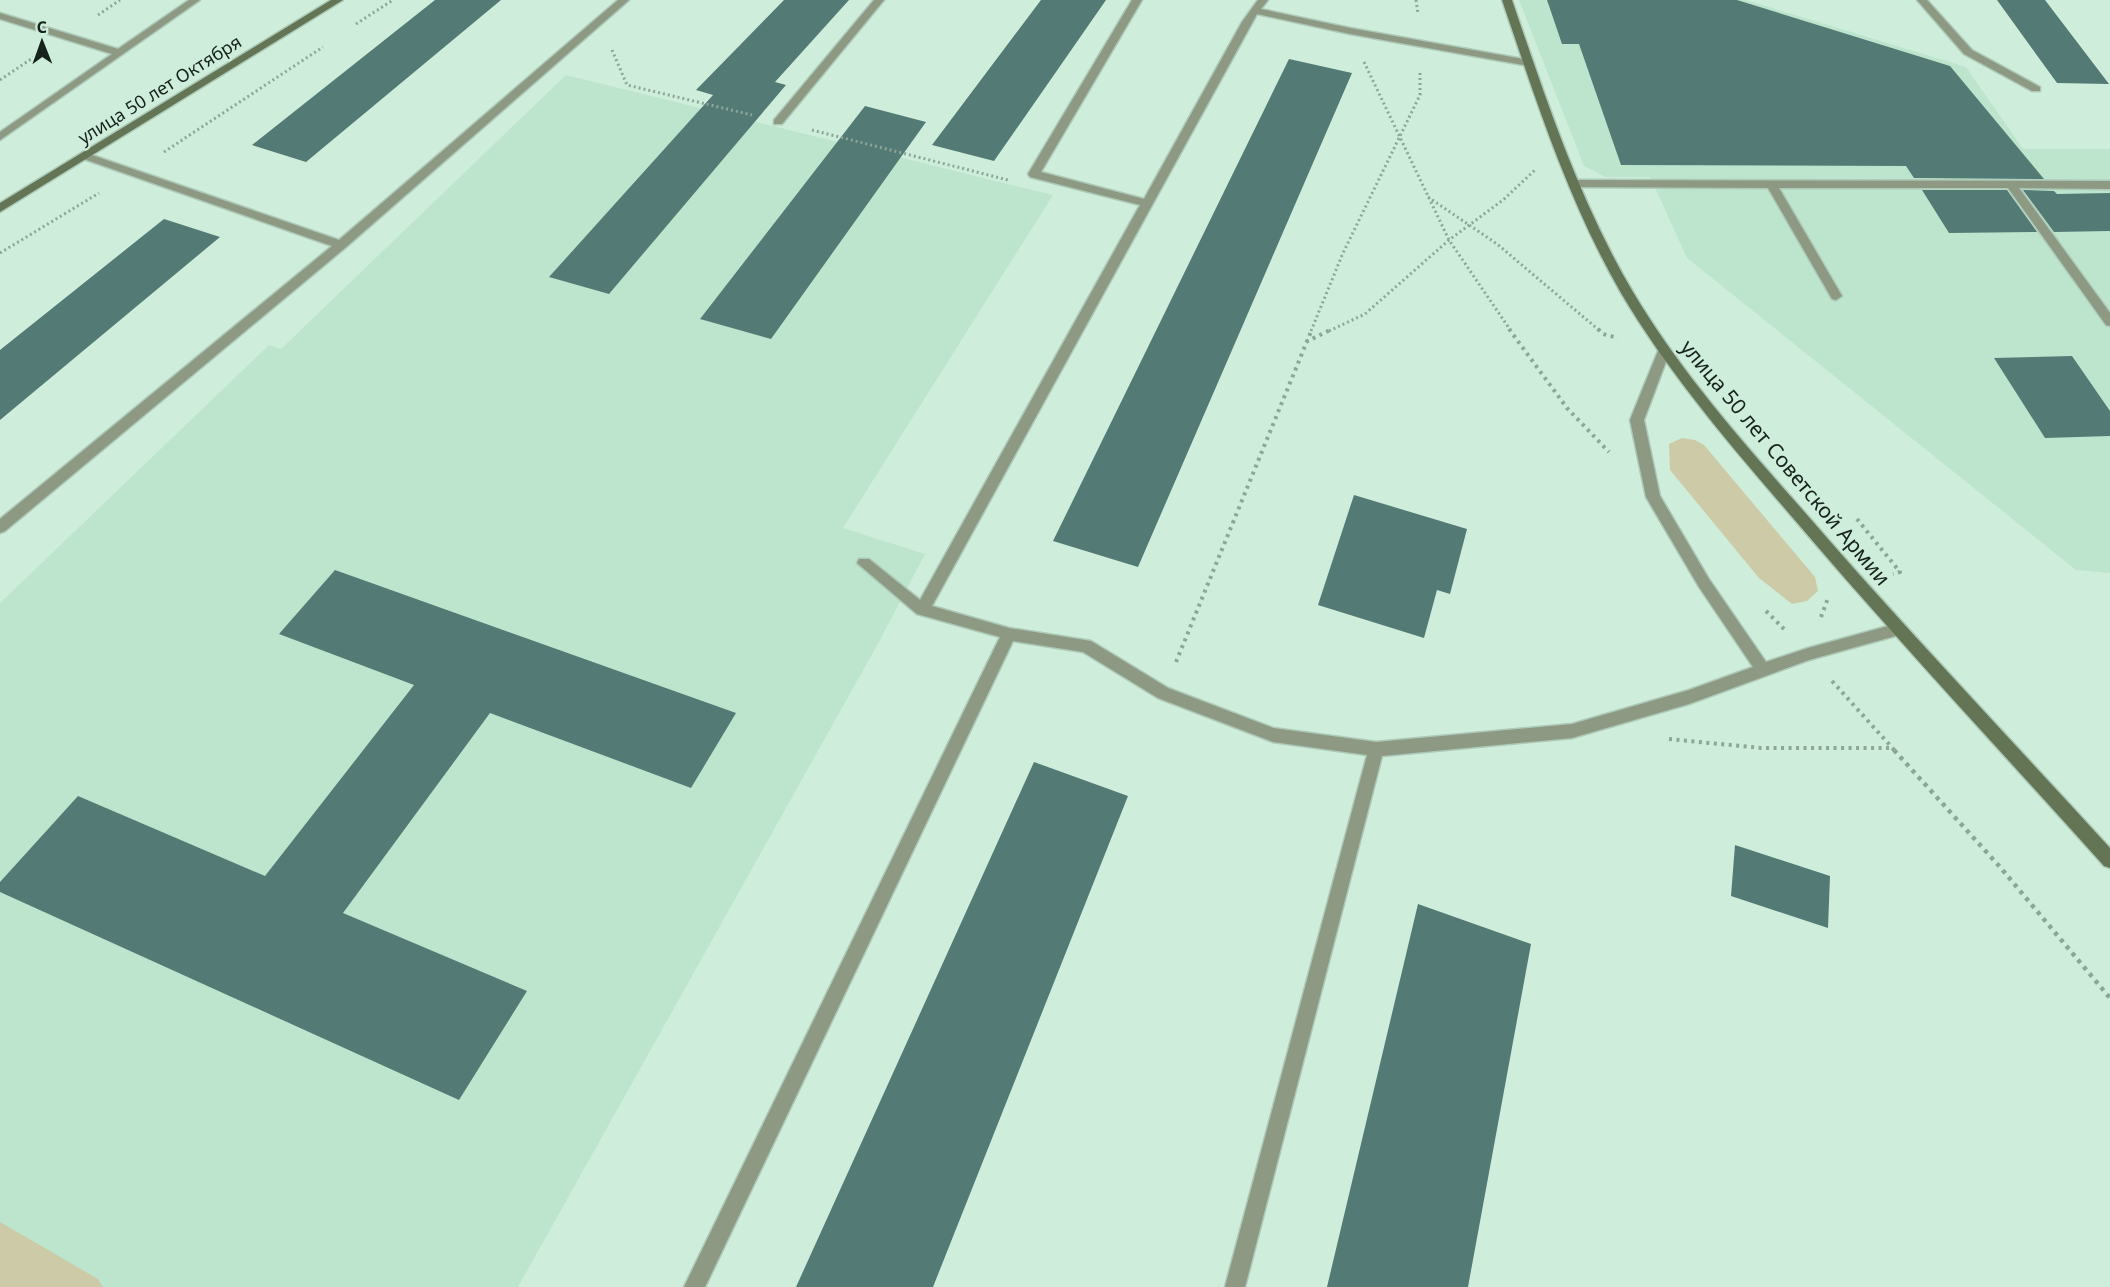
<svg xmlns="http://www.w3.org/2000/svg" width="2110" height="1287" font-family="'Noto Sans',sans-serif">
<style>
.built{fill:#bde5cd}
.green{fill:#cdcaa8}
.building{fill:#547a75}
.lines{fill:none;stroke-linecap:round;stroke-linejoin:round}
.lane-casing{stroke:#adc9b8;stroke-width:3}
.secondary-casing{stroke:#adc9b8;stroke-width:3}
.path-far2{stroke:#8da697;stroke-width:3;stroke-dasharray:2 3;stroke-linecap:butt}
.path-far1{stroke:#8da697;stroke-width:4;stroke-dasharray:3 4.5;stroke-linecap:butt}
.path{stroke:#8da697;stroke-width:4.5;stroke-dasharray:4 5;stroke-linecap:butt}
.lane{fill:#8e9984;fill-rule:evenodd}
.secondary{fill:#647556;fill-rule:evenodd}
.labels{text-anchor:middle;stroke-width:4.5;stroke-linejoin:round;paint-order:stroke}
.far-street-label{font-size:18px;fill:#16221b;stroke:#ceeedb}
.street-label{font-size:21px;fill:#16221b;stroke:#ceeedb}
</style>
<rect width="100%" height="100%" fill="#ceeedb"/>
<path class="built" d="M1519,0H1746L1966,67L2023,149H2110V573L2076,570L1687,258L1650,177H1605L1584,166Z
M566,75L1053,195L843,528L925,554L880,640L518,1287H0V603L269,345L281,349Z"/>
<path class="green" d="M1682,438L1695,440L1704,445L1815,577L1818,591L1807,601L1792,604L1759,578L1670,470L1669,444Z
M0,1222L98,1279L103,1287H0Z"/>
<path class="building" d="M435,0H501L306,162L252,145Z
M784,0H849L775,82L786,85L609,294L549,277L713,95L696,90Z
M1041,0H1106L994,161L932,145Z
M1547,0H1737L1950,66L2044,179L1914,178L1906,166L1621,165L1579,44H1562Z
M1997,0H2045L2109,84L2057,83Z
M1289,59L1352,73L1138,567L1053,541Z
M865,106L926,122L771,339L700,319Z
M1922,190H2007L2037,232L1949,233Z
M2023,190L2054,191L2057,194L2110,193V231L2054,232Z
M164,219L220,237L0,420V350Z
M2072,356L2110,411V436L2045,438L1994,358Z
M1354,495L1467,529L1450,594L1437,590L1424,638L1318,605Z
M335,570L736,713L691,788L490,713L343,913L527,991L459,1100L0,892V882L78,796L265,876L414,685L279,634Z
M1034,762L1128,796L933,1287H796Z
M1735,845L1830,876L1828,928L1731,896Z
M1418,904L1531,944L1468,1287H1327Z"/>
<g class="lines">
<defs>
<path id="lane" d="M189,0H200L0,140V132L112,54L0,19V13L118,49Z
M618,0H629L345,248L5,531L0,533V519L332,246L81,158V154H89L339,240Z
M874,0H884L782,124H774V120Z
M1132,0H1142L1041,172L1144,199L1242,22L1258,0H1268L1261,9L1350,28L1529,60L1534,63L1529,66L1350,34L1257,14L932,606L1009,628L1091,641L1168,688L1273,728L1376,742L1572,724L1689,690L1753,667L1699,587L1646,497L1630,420L1658,351L1664,346L1670,351L1644,420L1660,496L1709,579L1766,662L1808,648L1899,623L1904,625L1906,629L1904,633L1899,635L1809,660L1689,704L1572,738L1382,756L1245,1287H1225L1367,755L1273,742L1158,698L1083,652L1013,641L705,1287H684L1000,637L917,614L857,563L859,559H869L920,600L1140,205L1030,177L1028,174Z
M1917,0H1927L1972,50L2040,87V91H2032L1964,54Z
M1574,180L2110,181V189L2019,188L2110,313V326L2106,325L2008,188H1779L1842,296L1836,300L1832,299L1768,188L1570,187V181Z"/>
<path id="secondary" d="M331,0H343L0,212V203Z
M1502,0H1512C1546,99 1579,201 1633,292C1680,371 1741,440 1801,508C1901,624 2007,735 2110,848V868L2104,866C2000,750 1894,637 1793,518C1731,446 1669,374 1621,293C1568,201 1536,100 1502,0Z"/>
</defs>
<use href="#lane" class="lane-casing"/>
<use href="#secondary" class="secondary-casing"/>
<path class="path-far2" d="M1416,0L1418,14
M98,15L120,0
M356,24L393,0
M612,50L627,85L752,115
M1364,62L1449,240L1511,331
M0,80L34,57
M812,130L1008,180
M164,152L323,47
M1428,197L1497,244L1600,331
M0,253L99,193
M1311,331L1343,253L1420,95V72
M1329,331L1365,314L1449,240L1503,200L1535,170"/>
<path class="path-far1" d="M1509,329L1567,408L1609,452
M1598,329L1603,334L1618,338
M1306,342L1332,329
M1857,519L1900,572L1893,574
M1766,611L1784,629
M1821,617L1828,598
M1176,662L1312,329
M1832,681L1896,752
M1669,739L1761,748H1892"/>
<path class="path" d="M1894,750L2000,867L2110,998"/>
<use href="#lane" class="lane"/>
<use href="#secondary" class="secondary"/>
</g>
<g class="labels">
<g class="far-street-label">
<text transform="translate(160 90) rotate(-32)" y="6">улица 50 лет Октября</text>
</g>
<g class="street-label">
<text transform="translate(1785 463) rotate(50)" y="7">улица 50 лет Советской Армии</text>
</g>
</g>
<g transform="translate(42 42) rotate(359)" stroke="#ceeedb" stroke-width="4.5" paint-order="stroke">
<path d="M0-4.5L10 22L0 15L-10 22Z" fill="#16221b"/>
<text y="-9" font-size="16" font-weight="bold" text-anchor="middle" fill="#16221b">С</text>
</g>
</svg>
